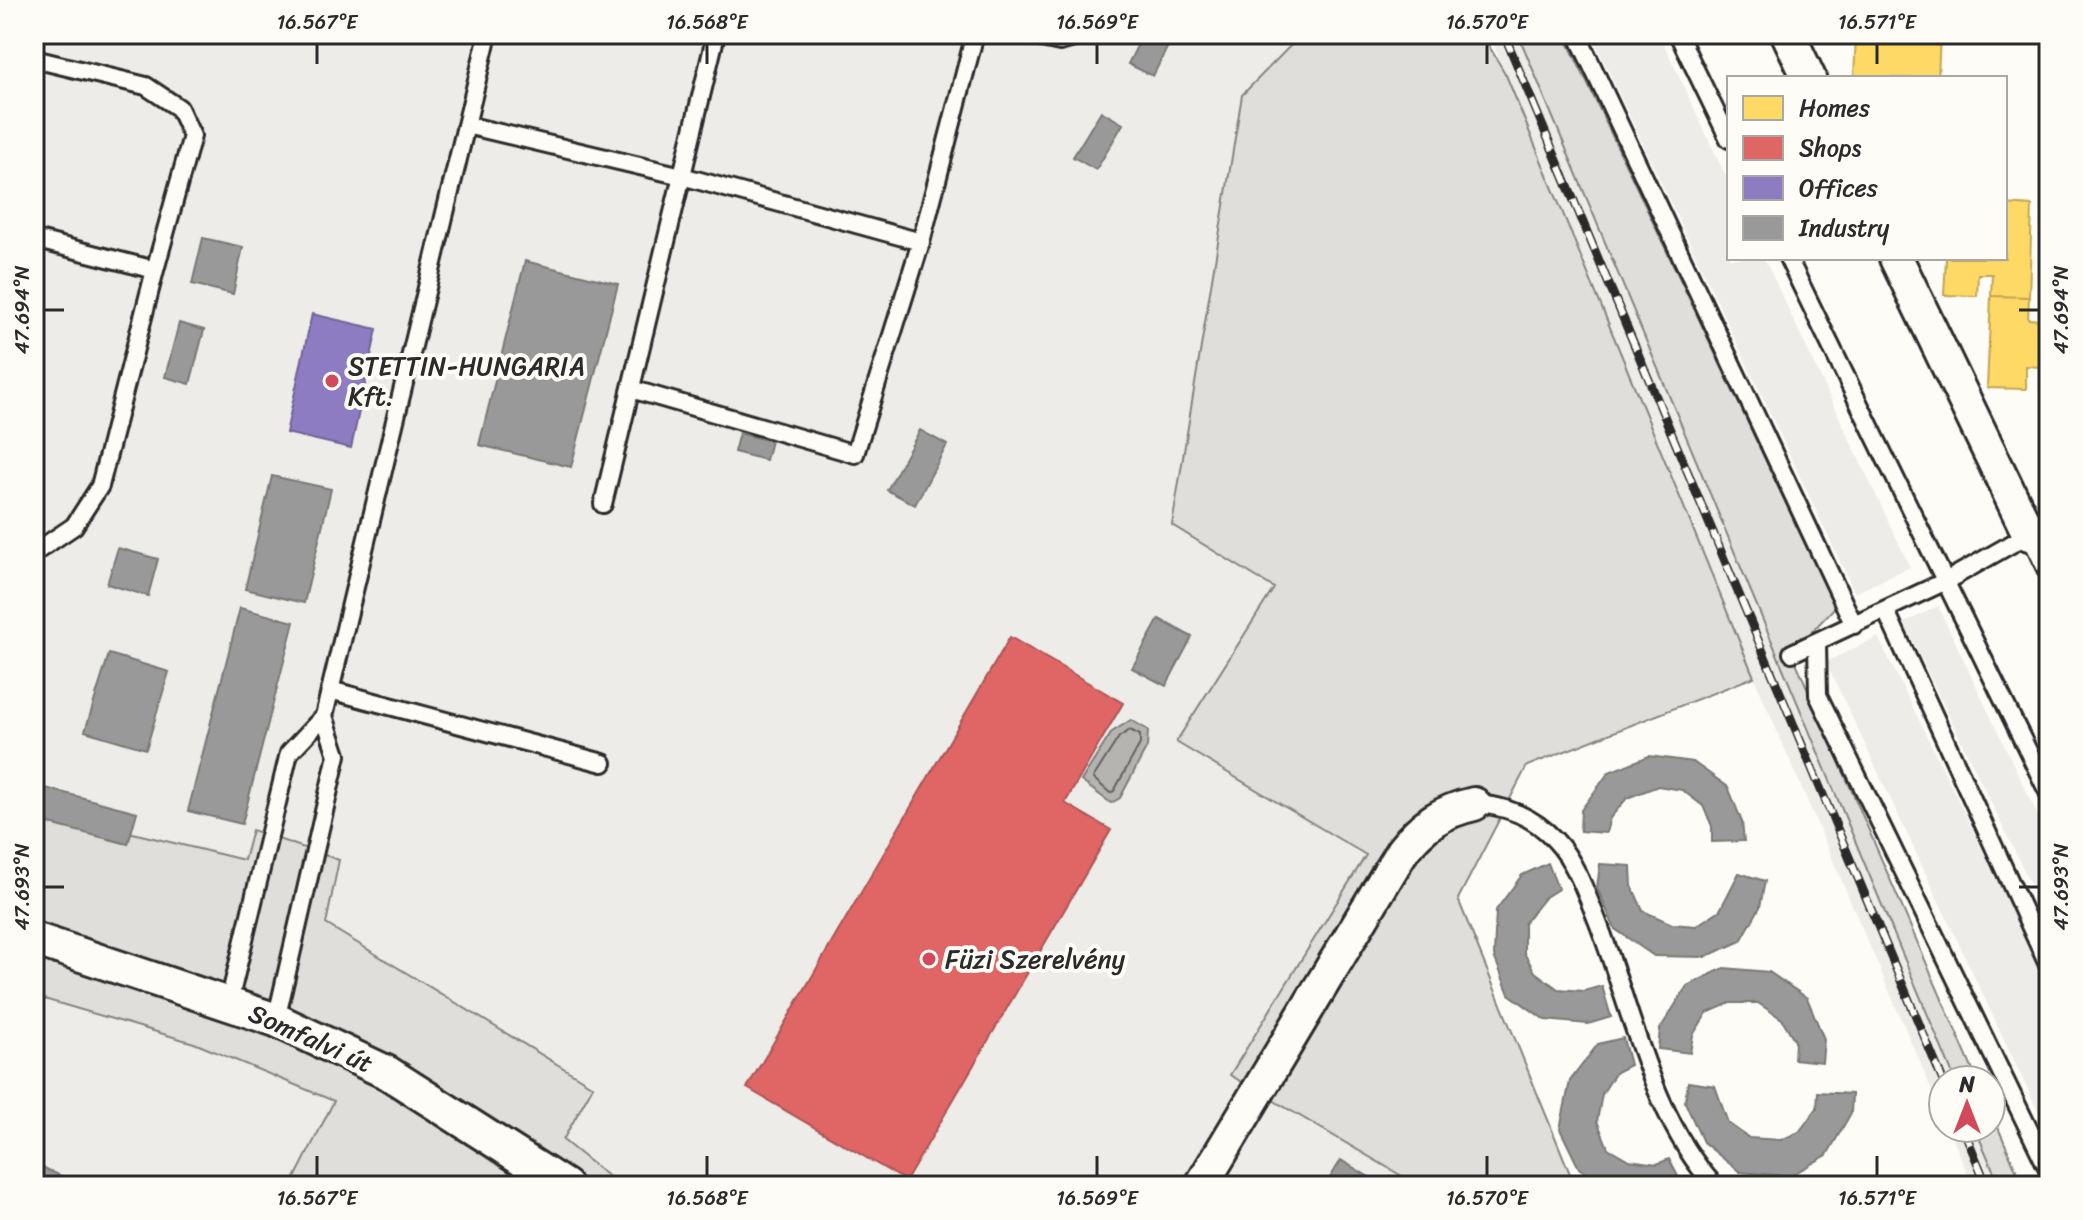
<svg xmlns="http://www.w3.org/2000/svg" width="2083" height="1220" font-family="Sriracha,sans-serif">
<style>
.built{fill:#edece8}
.green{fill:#dfdeda;stroke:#858482;stroke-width:2}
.water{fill:#b5b4b1;stroke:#7e7d7b;stroke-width:2}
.homes{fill:#ffd966;stroke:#bfa554;stroke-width:2}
.shops{fill:#e06666;stroke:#aa5454;stroke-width:2}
.offices{fill:#8e7cc3;stroke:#706495;stroke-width:2}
.industry{fill:#999;stroke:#787878;stroke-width:2}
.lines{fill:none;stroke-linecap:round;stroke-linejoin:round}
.shore{stroke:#626261;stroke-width:2}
.service-casing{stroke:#2b2b2b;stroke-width:22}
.minor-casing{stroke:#2b2b2b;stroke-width:38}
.service{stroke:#fdfcf7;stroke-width:16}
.minor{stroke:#fdfcf7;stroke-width:32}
.rail-casing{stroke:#2b2b2b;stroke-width:9}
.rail{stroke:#fdfcf7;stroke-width:6;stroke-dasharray:18;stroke-linecap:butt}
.ticks{fill:none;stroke:#2b2b2b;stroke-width:3}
.poi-dot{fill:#d1495b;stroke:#fdfcf7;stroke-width:3}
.labels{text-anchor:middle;stroke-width:8;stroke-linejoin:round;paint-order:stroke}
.poi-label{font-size:26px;fill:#2b2b2b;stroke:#fdfcf7;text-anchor:start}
.street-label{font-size:26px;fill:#2b2b2b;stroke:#fdfcf7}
.neatline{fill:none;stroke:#2b2b2b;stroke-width:3}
.ticks-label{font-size:20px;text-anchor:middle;fill:#2b2b2b}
</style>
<rect width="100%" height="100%" fill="#fdfcf7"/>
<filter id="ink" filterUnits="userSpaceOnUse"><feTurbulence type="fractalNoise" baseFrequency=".0125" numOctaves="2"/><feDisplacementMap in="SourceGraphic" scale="16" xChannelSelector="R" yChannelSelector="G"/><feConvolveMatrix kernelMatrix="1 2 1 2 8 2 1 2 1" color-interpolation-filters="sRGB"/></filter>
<g filter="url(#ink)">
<path class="built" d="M34,34H1302L1242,96L1274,588L1176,742L1366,855L1230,1074L1419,1186H620L563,1140L593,1085L325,924L339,861L253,830L245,860L34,809Z
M1489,34H1518L1955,1080H1943V1116L1754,677Z
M1591,34H1659L1729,183V258H1764L1910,567L1855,593Z
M1938,606L2049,839V922L1904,623Z
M1878,637L2049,985V1135L1826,662Z
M34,996L194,1043L335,1101L291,1186H34Z
M1948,1128H1975L2000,1186H1973Z"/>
<path class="green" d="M1302,34H1482L1506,75L1754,677L1527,766L1458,899L1575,1186H1419L1230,1075L1366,855L1176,742L1274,588L1172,525L1242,95Z
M1518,34H1564L1835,607L1792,653L1977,1080H1955Z
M34,809L244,860L252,830L339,860L326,924L593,1086L563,1140L620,1186H291L334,1101L194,1043L34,996Z
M1991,1111L2023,1186H2000L1975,1128H1991Z"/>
<path class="water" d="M1131,720L1148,730L1147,747L1120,798L1111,803L1081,781L1112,732Z"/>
<path class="homes" d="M1856,34H1888L1887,38L1902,39V34H1940L1938,78H1854Z
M2005,204L2032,206L2029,297L1991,296L1992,274H1978L1977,296L1944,295L1946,258H2005Z
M1991,296L2029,297L2028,319L2042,320L2043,298H2049V390L2040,389V367L2026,366V389L1987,388Z"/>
<path class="shops" d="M1010,637L1123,703L1065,803L1111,830L906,1181L747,1088Z"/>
<path class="offices" d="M312,314L377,329L351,448L286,433Z"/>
<path class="industry" d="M1143,34H1174L1153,76L1128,64Z
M1101,111L1123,124L1096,170L1073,157Z
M203,238L243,247L233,294L192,284Z
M525,261L618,284L571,467L479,445Z
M179,323L204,330L190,384L165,377Z
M920,430L947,445L915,505L887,490Z
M739,433L771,441L766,460L734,452Z
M272,476L331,489L304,603L245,589Z
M118,548L158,559L148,596L107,584Z
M240,608L294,622L242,824L188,811Z
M1159,619L1192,637L1166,686L1132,668Z
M109,654L169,672L146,749L85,731Z
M1649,756L1693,762L1728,787L1742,822L1744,841L1712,842V826L1703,806L1682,790L1658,786L1627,798L1610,818L1606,833L1580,831L1581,810L1609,772Z
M34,785L137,812L128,844L34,820Z
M1548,863L1558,889L1544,898L1524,923V953L1535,972L1558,989L1584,991L1602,986L1611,1017L1588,1024L1545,1020L1509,994L1494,956L1496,910L1522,875Z
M1600,864L1631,866L1632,886L1643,911L1672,924L1696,926L1720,910L1739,873L1765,881L1760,907L1741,941L1705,957L1654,956L1615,929L1597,888Z
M1724,968L1769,972L1807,998L1824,1039L1822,1062L1794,1059L1795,1041L1782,1019L1758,1003H1730L1707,1013L1693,1035L1690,1053L1658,1049L1660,1029L1687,986Z
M1623,1038L1630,1065L1616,1072L1602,1094L1597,1121L1608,1148L1629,1160L1657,1164L1669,1159L1683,1186H1604L1579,1168L1560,1129L1570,1081L1598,1044Z
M1688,1082L1715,1086L1728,1123L1749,1138L1781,1140L1799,1132L1817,1108L1818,1092L1852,1094L1851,1113L1827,1155L1790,1176L1740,1172L1703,1142L1685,1102Z
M1341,1160L1384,1186H1325Z
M34,1163L81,1186H34Z"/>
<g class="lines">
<path class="shore" d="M1130,730L1140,735V744L1114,791L1110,793L1093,778L1119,737Z"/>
<defs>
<path id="service" d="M1023,34L1060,42L1089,34
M1577,34L1854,625
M1678,34L1729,139
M34,59L146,86L179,108L192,136L155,270
M466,125L682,176L921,242
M34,239L155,270L100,486L74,526L34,553
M1788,258L2049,794
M631,389L855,454L921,242L975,34
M603,504L716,34
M1886,611L2049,967
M1817,643L1818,695L2049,1171
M1792,653L1946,581L2029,534L2049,575
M330,690L603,763
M1474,804C1505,805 1534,817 1555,840C1574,860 1585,890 1595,915C1630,1001 1651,1118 1715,1186
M229,1002L289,753L324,716L488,34
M276,1020L337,755L324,716"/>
<path id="minor" d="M1788,34L1809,78
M1896,258L2029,534L2049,524
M34,939L276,1020L388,1073L565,1186
M1201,1186L1402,851C1422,825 1442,811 1474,804"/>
</defs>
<use href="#service" class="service-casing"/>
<use href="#minor" class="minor-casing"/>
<use href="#service" class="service"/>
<use href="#minor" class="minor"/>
<defs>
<path id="rail" d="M1504,34L1943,1081
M1963,1128L1987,1186"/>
</defs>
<use href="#rail" class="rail-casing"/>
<use href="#rail" class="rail"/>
</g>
</g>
<path class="ticks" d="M317,44V64M707,44V64M1097,44V64M1487,44V64M1877,44V64M44,310H64M2019,310H2039M44,887H64M2019,887H2039M317,1156V1176M707,1156V1176M1097,1156V1176M1487,1156V1176M1877,1156V1176"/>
<g class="poi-dot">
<circle cx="332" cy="381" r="8"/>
<circle cx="929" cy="959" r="8"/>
</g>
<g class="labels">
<g class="poi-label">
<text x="348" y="375">STETTIN-HUNGARIA<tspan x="348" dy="30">Kft.</tspan></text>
<text x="945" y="968">Füzi Szerelvény</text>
</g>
<g class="street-label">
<text transform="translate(311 1038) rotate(24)" y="9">Somfalvi út</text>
</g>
</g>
<rect width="2083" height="1220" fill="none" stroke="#fdfcf7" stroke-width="88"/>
<rect x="1727" y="76" width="280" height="184" fill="#fdfcf7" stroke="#a9a8a5" stroke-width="2"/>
<rect x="1743" y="96" width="40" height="24" fill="#ffd966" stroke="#a9a8a5" stroke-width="2"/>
<text x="1799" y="116" font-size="24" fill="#2b2b2b">Homes</text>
<rect x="1743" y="136" width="40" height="24" fill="#e06666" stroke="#a9a8a5" stroke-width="2"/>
<text x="1799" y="156" font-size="24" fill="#2b2b2b">Shops</text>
<rect x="1743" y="176" width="40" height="24" fill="#8e7cc3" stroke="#a9a8a5" stroke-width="2"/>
<text x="1799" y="196" font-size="24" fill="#2b2b2b">Offices</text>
<rect x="1743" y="216" width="40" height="24" fill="#999999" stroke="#a9a8a5" stroke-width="2"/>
<text x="1799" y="236" font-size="24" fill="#2b2b2b">Industry</text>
<g transform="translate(1967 1104)"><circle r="38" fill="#fdfcf7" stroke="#a9a8a5" stroke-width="2"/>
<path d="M0-6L14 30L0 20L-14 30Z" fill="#d1495b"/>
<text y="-12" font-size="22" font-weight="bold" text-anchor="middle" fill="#2b2b2b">N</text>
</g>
<rect x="44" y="44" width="1995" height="1132" class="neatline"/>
<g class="ticks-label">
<text x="317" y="29">16.567°E</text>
<text x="707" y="29">16.568°E</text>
<text x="1097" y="29">16.569°E</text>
<text x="1487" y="29">16.570°E</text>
<text x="1877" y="29">16.571°E</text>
<text transform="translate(22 310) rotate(-90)" y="7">47.694°N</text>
<text transform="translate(2061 310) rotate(-90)" y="7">47.694°N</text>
<text transform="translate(22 887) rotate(-90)" y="7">47.693°N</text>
<text transform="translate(2061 887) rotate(-90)" y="7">47.693°N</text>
<text x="317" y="1205">16.567°E</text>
<text x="707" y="1205">16.568°E</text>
<text x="1097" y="1205">16.569°E</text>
<text x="1487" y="1205">16.570°E</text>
<text x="1877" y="1205">16.571°E</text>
</g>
</svg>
